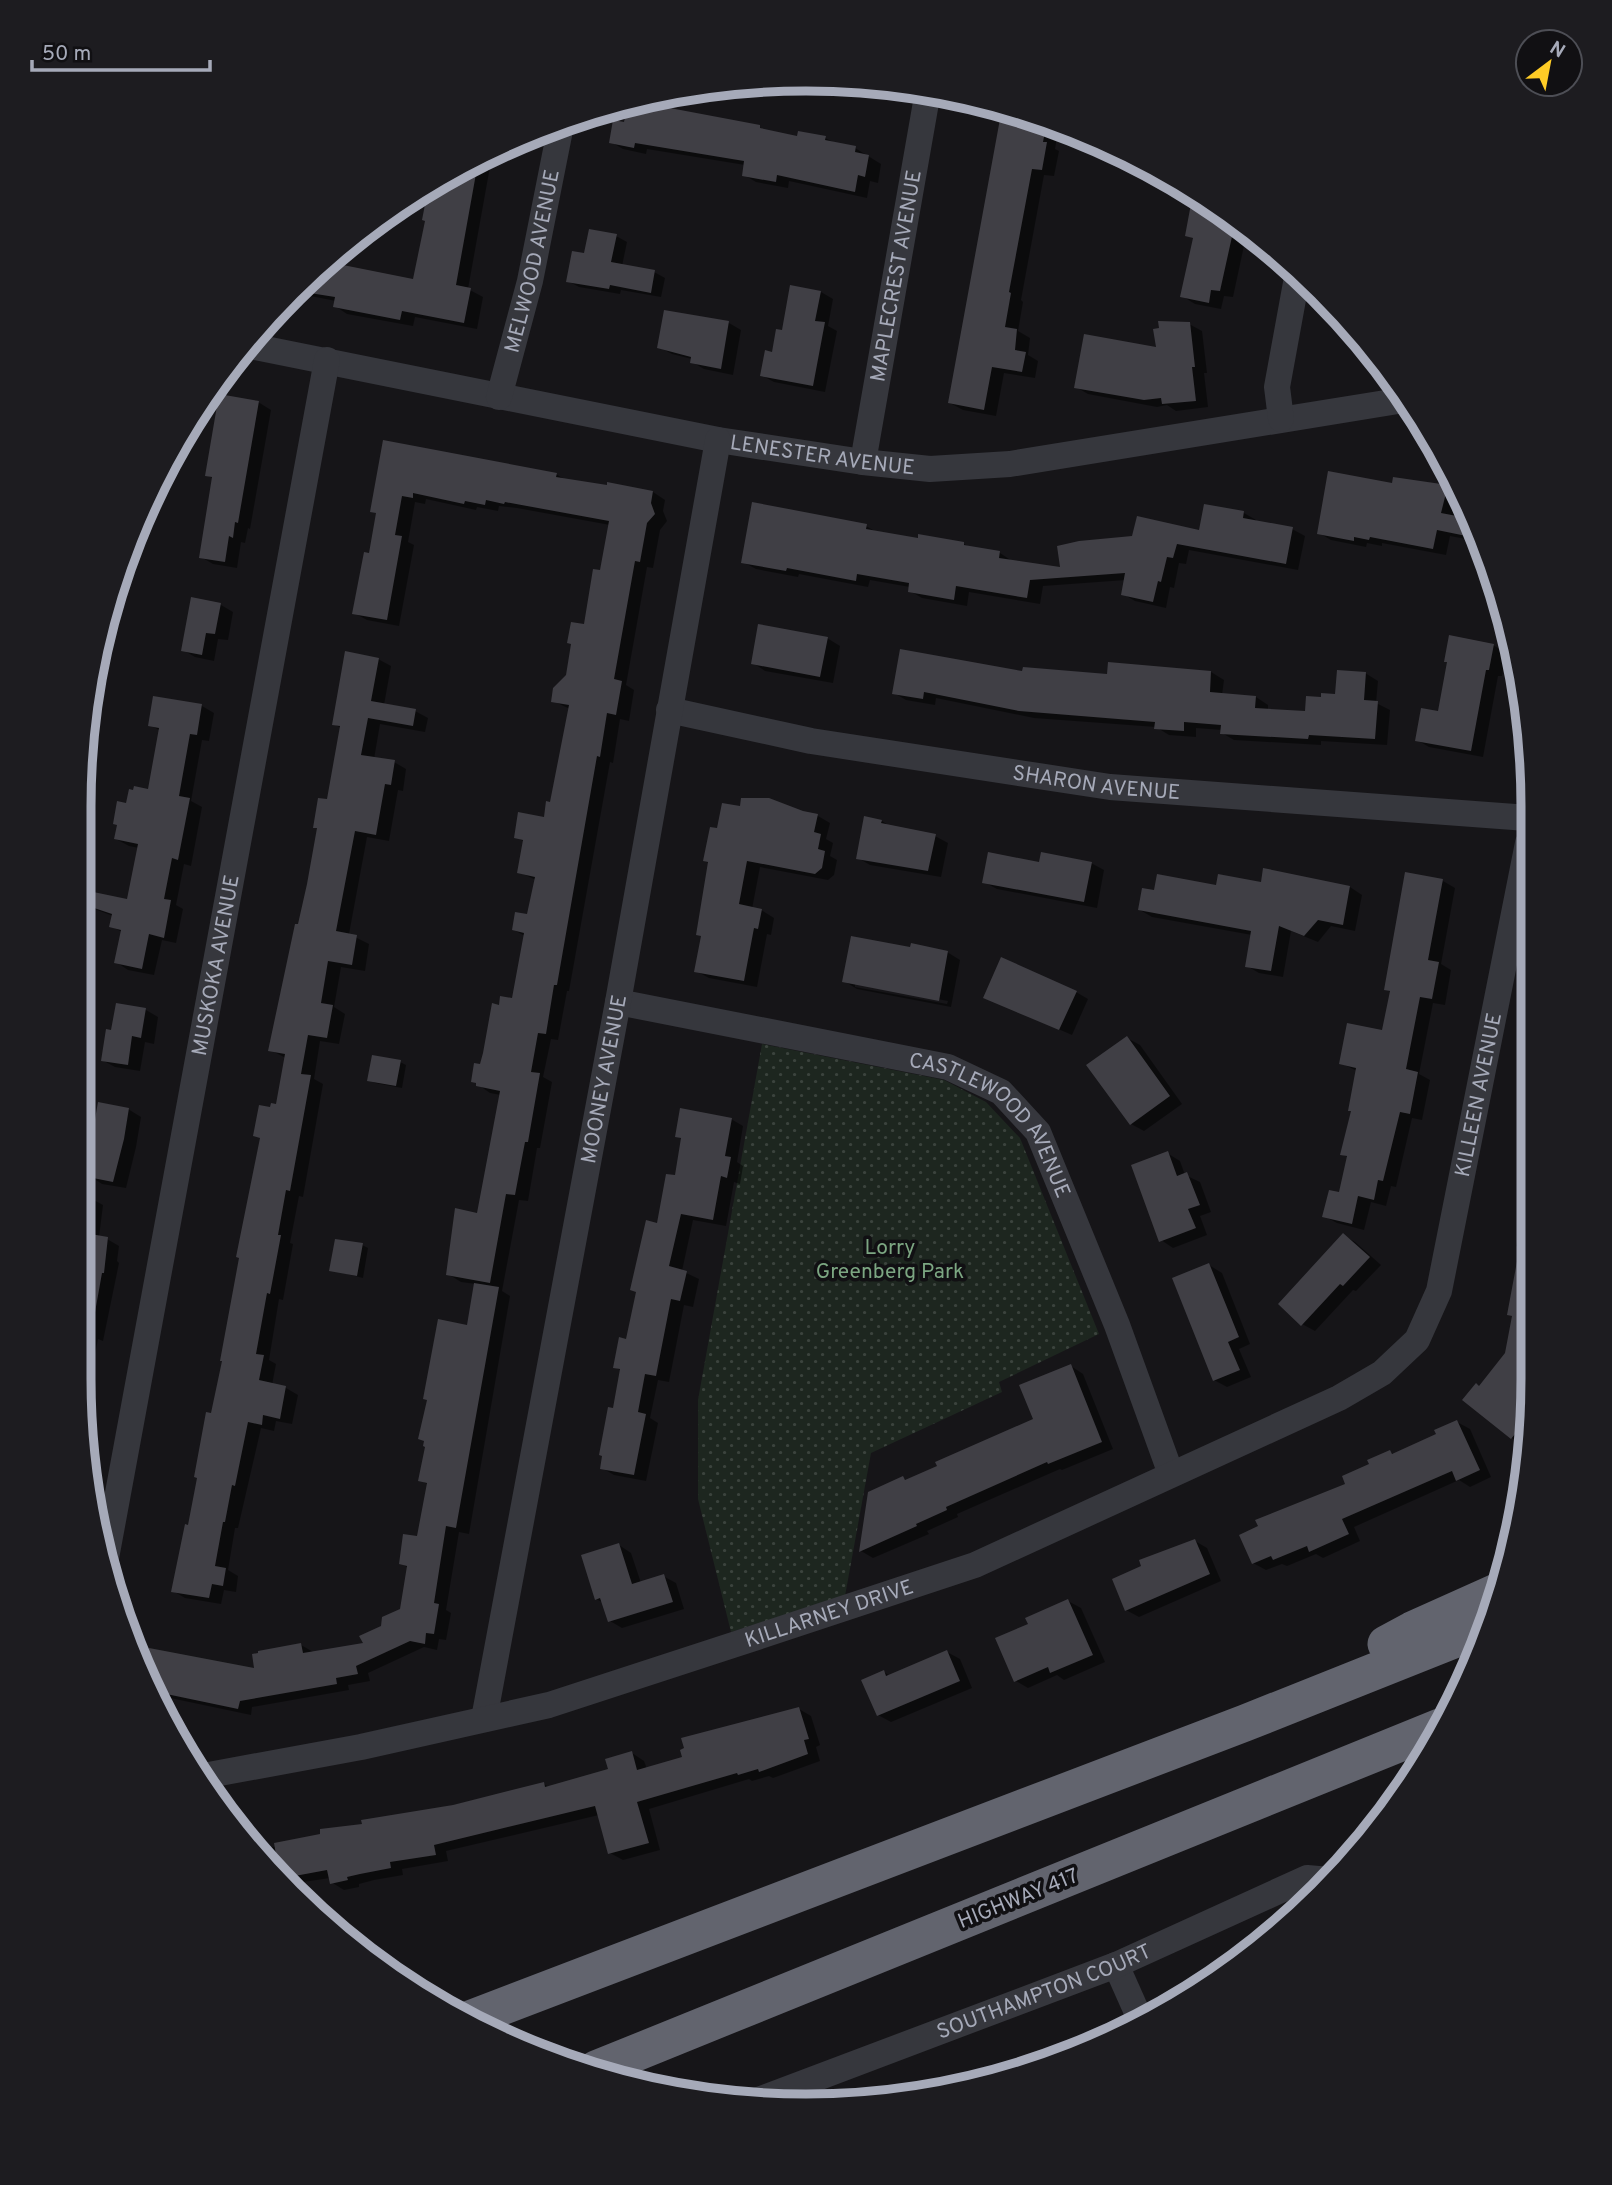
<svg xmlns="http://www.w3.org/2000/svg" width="1612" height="2185" font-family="Overpass,sans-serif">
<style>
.green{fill:url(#green-dots)}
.shadow{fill:#0007;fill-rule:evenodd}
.building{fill:#403f45}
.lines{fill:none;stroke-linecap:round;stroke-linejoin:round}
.minor{stroke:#36373d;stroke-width:26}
.highway{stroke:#62646e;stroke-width:37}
.labels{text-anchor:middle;stroke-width:7;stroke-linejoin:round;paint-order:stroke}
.street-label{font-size:21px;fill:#a6aab9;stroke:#111013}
.park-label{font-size:21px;fill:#7ca682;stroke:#111013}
.rim{fill:none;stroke:#a6aab9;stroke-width:9}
</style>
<defs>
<pattern id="green-dots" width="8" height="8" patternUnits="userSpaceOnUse" patternTransform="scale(1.75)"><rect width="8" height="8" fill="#1d261f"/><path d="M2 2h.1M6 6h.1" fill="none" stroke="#3b433d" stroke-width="1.8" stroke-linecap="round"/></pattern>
</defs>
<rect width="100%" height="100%" fill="#161518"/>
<path class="green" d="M762,1044L944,1080L986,1102L1020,1138L1099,1334L999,1382L1002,1392L871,1453L845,1596L731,1632L698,1499V1400Z"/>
<path class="shadow" d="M643,99L655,102L667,109L759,127L768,132L799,138H825L837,144L855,148L881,164L878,183L870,181L867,198L789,181L788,188L756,182L744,175L745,165L647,149L646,154L623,149L611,142L625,124L630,102Z
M1004,109L1039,117L1059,126L1055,149L1059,151L1054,176L1044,175L1021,300L1023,302L1018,331L1030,338L1028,355L1038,361L1035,378L1004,373L996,416L963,410L950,403Z
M493,150L468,289L483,297L477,329L415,317L413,326L347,314L335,306L336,301L295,293L323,267L414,281L426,221L424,219L430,188H435L436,184Z
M1195,194L1231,220L1232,233L1245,241L1233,297L1224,296L1221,309L1195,304L1182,296L1194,239L1187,235Z
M616,236L627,242L622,266L654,272L665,278L661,297L621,290L620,294L579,287L568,281L586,255Z
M821,292L833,299L828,326L837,331L825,392L774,382L761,375L783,332Z
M729,323L741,330L733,375L704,369L692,362V359L672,354L659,347Z
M1189,324L1202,331L1207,373H1204L1208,407L1176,411L1167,405L1157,407L1088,394L1076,387L1158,350Z
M258,402L271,410L250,529L248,528L245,543L241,542L237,568L213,564L201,557L214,479L207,475Z
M190,424L186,444L180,442Z
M384,442L556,474L567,481L608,487V484L653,492L665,500L663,511L667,521L660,530L653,568L647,567L626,685L634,690L629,721L620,719L613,763L610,762L569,991H567L558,1040L551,1039L543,1077L552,1082L540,1148H537L528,1201L519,1200L502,1291L510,1296L469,1534L459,1532L446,1610L451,1613L446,1640L439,1639L437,1650L424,1647L368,1673L370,1681L348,1685L349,1690L252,1707L251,1715L156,1695L145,1679L256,1670L301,1645L315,1653L366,1644L401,1610L408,1568L401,1563L418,1538L429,1485L420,1480L468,1327L476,1284L461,1282L448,1274L479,1215L501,1095L490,1093L473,1081L481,1066L500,1007L513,1000L525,936L514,930L529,916L536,880L519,872L525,842L516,837L545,819L552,804L570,709L553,701L568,676L585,626L601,572L610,525L517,508L499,506L498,511L477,507L476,510L426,499L425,504L415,502L408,542L414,545L399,626L367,620L354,613L370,555L378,514L372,511Z
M1394,479L1455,488L1478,527L1482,542L1450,536L1446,555L1382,543V546L1367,543L1366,547L1331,540L1319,533L1393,485Z
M1244,513L1256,520V522L1292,529L1305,536L1298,570L1189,550L1186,564L1179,563L1174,588L1170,587L1166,608L1135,601L1123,594L1126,580L1043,586L1040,604L969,592L967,606L922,598L910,591V587L870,580L868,587L799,574L798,577L756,569L743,562L866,526L878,533L919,540L964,544L971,548L1000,553L1012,561L1062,569L1200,532Z
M192,599L221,605L233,612L228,640L218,639L214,661L195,657L183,650Z
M827,638L840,646L833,683L765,671L753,663Z
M1493,645L1506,653L1502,676H1498L1483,757L1429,747L1417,740Z
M378,659L391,666L384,705L415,711L428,718L425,732L380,724L374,759L394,762L406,769L403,791L398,790L389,841L367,837L349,934L369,944L365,971L341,967L334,1007L345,1014L339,1044L320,1041L314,1079L323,1084L303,1197L299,1196L290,1243L293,1244L283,1300L279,1299L269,1360L276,1364L272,1385L286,1388L298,1395L292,1424L276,1421L274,1431L261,1428L238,1528H235L228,1570L238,1576L236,1592L224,1590L221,1604L185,1598L173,1591L190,1527L213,1415L262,1139L255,1135L272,1109L277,1106L286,1058L270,1050L299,926L319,829L315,827L329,801L341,728L334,724Z
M1211,672L1224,680L1222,695L1256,697L1268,705V710L1307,712L1337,696L1365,673L1378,681L1376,703L1390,710L1387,745L1321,741V745L1234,740L1222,733V730L1196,728V737L1169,735L1156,727L1034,718L936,698L935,705L906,700L894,693L1024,673L1109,676Z
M155,698L202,706L214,713L209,741L202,740L191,801L202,807L191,866L184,864L176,905L183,909L176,943L162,940L154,975L128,970L116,962L122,932L111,926L113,916L79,903V890L129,901L139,848L129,846L116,839L127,805L150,791L161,731L150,725Z
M802,813L818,816L830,823L826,839L833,843L830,856L837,860L834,875L828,880L760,867L752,909L761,910L774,918L771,935L767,934L757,987L709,978L696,971L702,936L710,864L705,861L718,830Z
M882,821L891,827L935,836L948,843L941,877L870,865L858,858Z
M1091,863L1104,870L1097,908L997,889L984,882L1041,864Z
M1265,870L1350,887L1362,895L1355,931L1331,926L1318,942L1291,931L1283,977L1259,973L1247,966L1252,935L1152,917L1140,910L1155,892L1262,884Z
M1443,881L1455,888L1441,964L1451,970L1445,1005L1433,1003L1419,1074L1430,1080L1422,1120L1412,1118L1396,1187L1391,1186L1386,1206L1371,1202L1364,1230L1337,1223L1324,1216L1340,1194L1349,1158L1342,1154L1353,1111L1357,1071L1341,1063L1384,1032L1392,993L1386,989Z
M912,949L947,952L960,960L951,1007L857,989L844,981ZM855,983L948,1001L947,1004L855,987Z
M1076,992L1088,999L1072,1035L985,997Z
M117,1005L146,1010L158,1017L154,1044L145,1042L140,1071L115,1067L102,1060L112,1032Z
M1127,1038L1140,1045L1182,1104L1144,1131L1131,1124Z
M400,1062L406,1065L402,1088L375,1083L369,1080Z
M128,1109L141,1117L136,1147L126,1188L102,1184L90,1176L94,1152L79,1149V1125L95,1127Z
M731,1119L743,1126L737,1162L743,1166L740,1184L734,1182L726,1226L693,1220L682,1271L699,1279L693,1307L684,1305L669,1382L658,1380L650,1418L658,1423L646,1481L614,1475L602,1468L622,1371L615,1367L628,1341L659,1225L676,1177L683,1140L677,1136Z
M1167,1153L1180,1161L1185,1175L1200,1182L1211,1212L1200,1216L1207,1235L1173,1248L1161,1240Z
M1528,1190H1530L1531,1356L1514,1317L1509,1315L1521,1249L1516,1246Z
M79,1196L90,1198L103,1205L99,1237L107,1239L119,1246L117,1261L119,1263L103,1341L98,1339L85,1404L90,1407L86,1431L79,1379Z
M1343,1235L1355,1242L1381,1265L1356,1291L1353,1290L1315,1331L1302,1324Z
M362,1245L368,1248L363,1278L331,1270Z
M1209,1265L1222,1273L1250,1344L1239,1349L1251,1377L1227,1387L1214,1380Z
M1071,1366L1083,1374L1113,1449L1062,1470L1060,1469L957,1514L958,1517L927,1531L929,1534L873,1558L861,1551L869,1493L903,1478L907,1481L1035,1420Z
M1531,1381L1532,1427L1530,1438L1524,1445L1512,1438Z
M1457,1422L1470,1429L1491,1477L1470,1487L1459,1480L1354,1527L1360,1541L1323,1558L1316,1554L1287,1566L1282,1564L1266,1570L1253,1563L1371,1465L1390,1452L1395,1455L1439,1435Z
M1195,1541L1207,1548L1221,1581L1139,1617L1126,1610Z
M619,1545L631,1553L641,1583L663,1576L676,1583L684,1609L622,1628L610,1621L604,1603L596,1599Z
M1068,1601L1081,1608L1105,1662L1064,1680L1057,1675L1028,1688L1016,1681L1030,1625Z
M947,1652L960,1659L972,1688L891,1722L878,1715L884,1672L890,1676Z
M799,1709L811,1716L820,1745L816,1747L820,1761L773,1778L769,1776L752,1781L749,1779L649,1809L660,1850L623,1860L610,1853L599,1815L446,1851L448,1861L402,1869L403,1875L374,1880L359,1884V1887L344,1890L331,1882L330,1878L290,1884L260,1850L544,1784L549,1787L610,1770L632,1753L644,1761L647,1769L684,1758Z
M1206,1981L1183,1994L1182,1991Z
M1087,2039L1096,2044L1085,2051L1027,2066Z"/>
<path class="building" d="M656,97L654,105L760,125V128L797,136L798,131L826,136L825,140L856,146L855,152L869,155L865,177L858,175L855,192L777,175L776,182L742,176L744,161L635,143L634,148L609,143L613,120L624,122L628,102Z
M1002,108L1047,121L1043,142H1047L1042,170L1032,169L1009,292L1011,293L1005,327L1017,329L1015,350L1026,352L1022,372L992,367L984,410L948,403Z
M479,157L456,285L471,288L464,323L402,311L400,320L333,307L335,297L297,291L328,262L413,279L425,221L422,220L428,189Z
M1193,193L1235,223L1220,291L1211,290L1209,303L1180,297L1193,238L1185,236Z
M589,229L617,234L611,262L655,270L651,293L610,285L609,289L566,282L572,251L584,253Z
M790,285L821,291L815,321L825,322L813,386L760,376L765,350L772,352L776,329L782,330Z
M664,310L729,321L721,369L690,363L691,357L657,348Z
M1158,321L1190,322L1195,367H1192L1196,401L1162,404L1161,398L1144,400L1074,388L1084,334L1156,347L1153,329L1159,328Z
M219,394L259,401L238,523L235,522L233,538L229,536L225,562L199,558L212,477L205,476Z
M383,440L557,473L556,477L607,485V482L653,491L651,503L655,514L647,523L640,562L635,561L614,679L622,681L616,715L607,713L600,757L597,756L557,985H554L546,1034L538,1033L531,1072L540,1073L528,1142H525L515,1195L506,1194L490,1283L446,1275L455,1208L477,1213L500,1091L476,1086V1083L471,1082L474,1063L480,1064L483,1053L492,1003L499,1005L500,996L512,998L524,933L512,930L515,912L527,914L535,877L517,873L523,840L514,838L518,812L544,817L546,801L550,802L569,705L551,702L553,688L566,675L571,644L567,643L571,622L584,624L593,569L600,570L609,521L505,502L504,504L486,500L485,505L465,501L464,504L413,493V498L402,496L395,535L402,536L387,620L352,614L364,552L369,553L376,513L370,512Z
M1328,471L1392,483L1393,477L1448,485L1441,513L1473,519L1481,539L1437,530L1433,549L1370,537L1369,540L1354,537V541L1317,534Z
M752,502L867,524L866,529L918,538V534L964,542V545L1000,551L999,558L1060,567L1057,546L1079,541L1132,536L1137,516L1199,530L1204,504L1244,511L1243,518L1293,527L1286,564L1177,544L1173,558L1167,557L1161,582L1158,581L1153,602L1121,595L1125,573L1030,580L1027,598L956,586L954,600L908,592L909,583L857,574L856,581L787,568L786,571L741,563Z
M191,597L221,603L215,634L206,633L202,655L181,651Z
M758,624L828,637L820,677L751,664Z
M1449,635L1494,644L1489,670H1486L1471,751L1415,741L1421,708L1438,711L1447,662H1444Z
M900,649L1022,671L1023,667L1107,674L1108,662L1211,671L1210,692L1256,696L1255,708L1305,711L1306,696L1321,697V693L1335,694L1337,670L1366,672L1364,700L1378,701L1375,739L1309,735L1308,739L1220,734L1221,725L1184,722V731L1154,729L1155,722L1019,711L924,692L923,699L892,694Z
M345,651L379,658L371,701L416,709L413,726L368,718L361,755L395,760L391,785L385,784L376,835L355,831L336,931L357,935L352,965L328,961L321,1003L333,1005L327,1038L308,1035L301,1074L311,1075L290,1191L286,1190L278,1235H281L270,1294L267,1293L256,1354L264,1355L259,1380L286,1386L280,1419L263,1415L262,1425L248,1422L235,1486L232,1485L225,1522H223L215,1566L226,1568L223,1586L212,1584L209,1598L171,1592L185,1524L188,1525L197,1478L194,1477L206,1412L211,1413L222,1361H220L239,1258L236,1257L260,1138L253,1136L259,1105L270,1107L271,1103L276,1104L285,1054L268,1051L295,924H298L307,884L317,828H313L318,798L327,799L340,726L332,725Z
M153,696L202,704L197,735L190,734L179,796L190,798L178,860L172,858L164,899L171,900L164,938L149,934L142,969L114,963L121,930L109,927L112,914L79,903V889L127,899L138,844L114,839L117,825L113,824L117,801L126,803L129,789L133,790L134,786L148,789L159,728L148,726Z
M741,798H769L803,811L818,814L814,832L821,834L818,849L825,851L822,868L815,874L747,861L739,904L762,909L758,929L754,928L744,981L694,972L701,936L696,935L708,862L703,861L710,827L717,828L722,803L740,806Z
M864,816L882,820L881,823L936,834L928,871L856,859Z
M988,852L1039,862L1041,852L1092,862L1084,902L982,883Z
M1263,868L1350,886L1343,925L1318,920L1304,936L1279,926L1271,971L1245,967L1251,931L1138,910L1142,888L1154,890L1157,874L1216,885L1218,874L1261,882Z
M1405,872L1443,879L1428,960L1439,962L1432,999L1420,997L1406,1069L1418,1072L1410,1114L1400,1112L1383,1181L1378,1180L1374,1200L1358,1196L1352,1224L1322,1217L1329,1190L1339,1192L1347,1156L1340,1155L1351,1111H1348L1356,1068L1339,1064L1347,1023L1382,1030L1390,991L1384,990Z
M851,936L910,947L911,943L948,951L939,1001L842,982Z
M1001,957L1077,991L1059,1030L983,998Z
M116,1003L146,1008L141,1038L132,1036L128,1065L101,1061L106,1029L111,1030Z
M1127,1036L1170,1096L1130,1125L1086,1065Z
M372,1055L401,1060L396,1086L367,1081Z
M98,1102L129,1108L124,1139L113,1182L88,1177L93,1148L79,1145V1123L94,1125Z
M680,1108L732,1118L725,1156L731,1157L727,1178L721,1176L713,1220L681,1214L669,1266L687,1271L680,1301L671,1299L656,1376L645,1374L638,1412L646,1414L634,1475L600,1469L602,1456L599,1455L608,1407L613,1408L620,1369L613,1368L619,1337L626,1339L636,1292L630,1290L646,1220L657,1223L666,1174L675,1175L681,1138L675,1137Z
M1168,1151L1177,1176L1187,1172L1200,1205L1188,1209L1196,1228L1159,1242L1131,1165Z
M79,1232L108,1237L104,1273H102L89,1346L79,1345Z
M1343,1233L1370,1257L1343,1286L1340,1284L1301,1326L1278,1304Z
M335,1239L363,1243L357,1276L329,1271Z
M1521,1240L1530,1241L1532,1413L1511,1439L1462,1400L1476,1383L1479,1386L1505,1353L1512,1316L1507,1315Z
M1209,1263L1239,1337L1228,1342L1240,1370L1213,1381L1172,1278Z
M474,1283L499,1287L456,1528L446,1526L434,1603L439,1604L434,1634L426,1633L425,1644L410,1641L356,1666L358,1674L336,1678L337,1684L240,1701L238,1709L152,1691L144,1676L149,1648L254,1668L252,1654L258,1653V1651L301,1643L303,1653L363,1643L359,1636L381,1626L382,1617L400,1609L407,1566L399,1564L403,1534L417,1536L427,1483L418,1481L425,1447L423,1446L424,1441L418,1439L427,1400L423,1399L438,1319L467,1325Z
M1071,1364L1102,1442L1048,1464L1047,1462L946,1507L947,1510L916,1524L917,1526L859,1552L868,1492L903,1476L905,1480L937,1466L935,1462L1033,1419L1019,1385Z
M1457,1420L1480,1470L1456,1481L1452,1471L1342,1519L1349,1534L1309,1552L1307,1546L1273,1560L1271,1556L1252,1564L1239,1535L1258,1526L1255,1520L1345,1484L1342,1476L1369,1464L1367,1460L1390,1450L1392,1454L1436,1434L1434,1430Z
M1195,1539L1210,1574L1125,1611L1112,1579L1141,1566L1139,1560Z
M619,1543L632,1584L664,1574L673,1602L608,1622L600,1598L595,1600L581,1555Z
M1068,1599L1093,1655L1050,1673L1048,1667L1014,1682L995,1638L1028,1624L1025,1618Z
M947,1650L960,1681L877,1716L861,1680L884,1670L886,1676Z
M799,1707L809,1739L804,1740L808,1754L759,1772L758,1769L738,1775L737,1773L637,1802L649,1843L608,1854L595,1806L434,1845L436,1855L390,1862L391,1868L360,1874L347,1877L348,1880L330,1884L327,1870L284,1878L279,1872L274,1843L320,1834V1829L362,1824L361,1820L453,1805L544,1782L545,1787L608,1769L605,1759L632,1751L637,1770L682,1757L680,1750L684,1748L681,1738Z"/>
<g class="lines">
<g class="minor">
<path id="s1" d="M245,345L718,440L863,462L930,469L1010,464L1404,400"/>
<path id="s2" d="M499,397L530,281L561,125"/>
<path d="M1281,419L1277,387L1298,272"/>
<path id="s3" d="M863,462L928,91"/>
<path id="s4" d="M669,710L811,741L1110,787L1528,818"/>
<path id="s5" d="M618,1002L948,1067L1001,1092L1038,1132L1117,1325L1171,1474"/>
<path id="s6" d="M104,1569L327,360"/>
<path id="s7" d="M484,1719L618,1002L718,440"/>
<path id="s8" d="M198,1777L361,1747L549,1705L733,1645L975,1565L1339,1398L1382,1373L1417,1340L1439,1291L1528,843"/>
<path d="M1116,1965L1140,2019"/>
<path id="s9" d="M756,2101L1116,1965L1307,1878L1330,1880"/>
</g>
<path class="highway" d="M1386,1644L1412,1630L1499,1591
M467,2020L1245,1723L1486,1627
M596,2069L1440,1727"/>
</g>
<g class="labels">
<g class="street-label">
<text dy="7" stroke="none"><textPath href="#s2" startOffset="140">MELWOOD AVENUE</textPath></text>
<text dy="7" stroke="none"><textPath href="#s3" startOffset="189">MAPLECREST AVENUE</textPath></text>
<text dy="7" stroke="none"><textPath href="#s1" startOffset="588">LENESTER AVENUE</textPath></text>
<text dy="7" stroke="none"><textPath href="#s4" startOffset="434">SHARON AVENUE</textPath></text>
<text dy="7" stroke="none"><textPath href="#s6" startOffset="614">MUSKOKA AVENUE</textPath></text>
<text dy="7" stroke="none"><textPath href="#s7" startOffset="651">MOONEY AVENUE</textPath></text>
<text dy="7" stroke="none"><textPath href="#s8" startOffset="1559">KILLEEN AVENUE</textPath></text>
<text dy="7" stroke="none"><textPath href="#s5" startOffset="408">CASTLEWOOD AVENUE</textPath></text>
<text dy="7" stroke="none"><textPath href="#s8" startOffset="653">KILLARNEY DRIVE</textPath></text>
<text transform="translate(1018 1898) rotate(-22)" y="7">HIGHWAY 417</text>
<text dy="7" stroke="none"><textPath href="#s9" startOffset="308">SOUTHAMPTON COURT</textPath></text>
</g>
<g class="park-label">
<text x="890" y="1254">Lorry<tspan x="890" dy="24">Greenberg Park</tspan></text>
</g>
</g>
<path d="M0 0H1612V2185H0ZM806 91H806A715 715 0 0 1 1521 806V1379A715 715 0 0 1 806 2094H806A715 715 0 0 1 91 1379V806A715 715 0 0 1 806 91Z" fill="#1d1c20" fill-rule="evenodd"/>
<path class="rim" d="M806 91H806A715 715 0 0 1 1521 806V1379A715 715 0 0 1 806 2094H806A715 715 0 0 1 91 1379V806A715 715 0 0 1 806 91Z"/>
<g transform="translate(1549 63) rotate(32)"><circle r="33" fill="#111013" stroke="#4d4e55" stroke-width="2"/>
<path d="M0-5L12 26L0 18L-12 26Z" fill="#ffcc26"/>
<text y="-10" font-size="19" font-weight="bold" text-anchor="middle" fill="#a6aab9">N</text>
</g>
<path d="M32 60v10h178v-10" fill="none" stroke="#a6aab9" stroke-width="3.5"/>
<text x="42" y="60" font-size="21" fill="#a6aab9" stroke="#111013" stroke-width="5" paint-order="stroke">50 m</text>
</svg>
